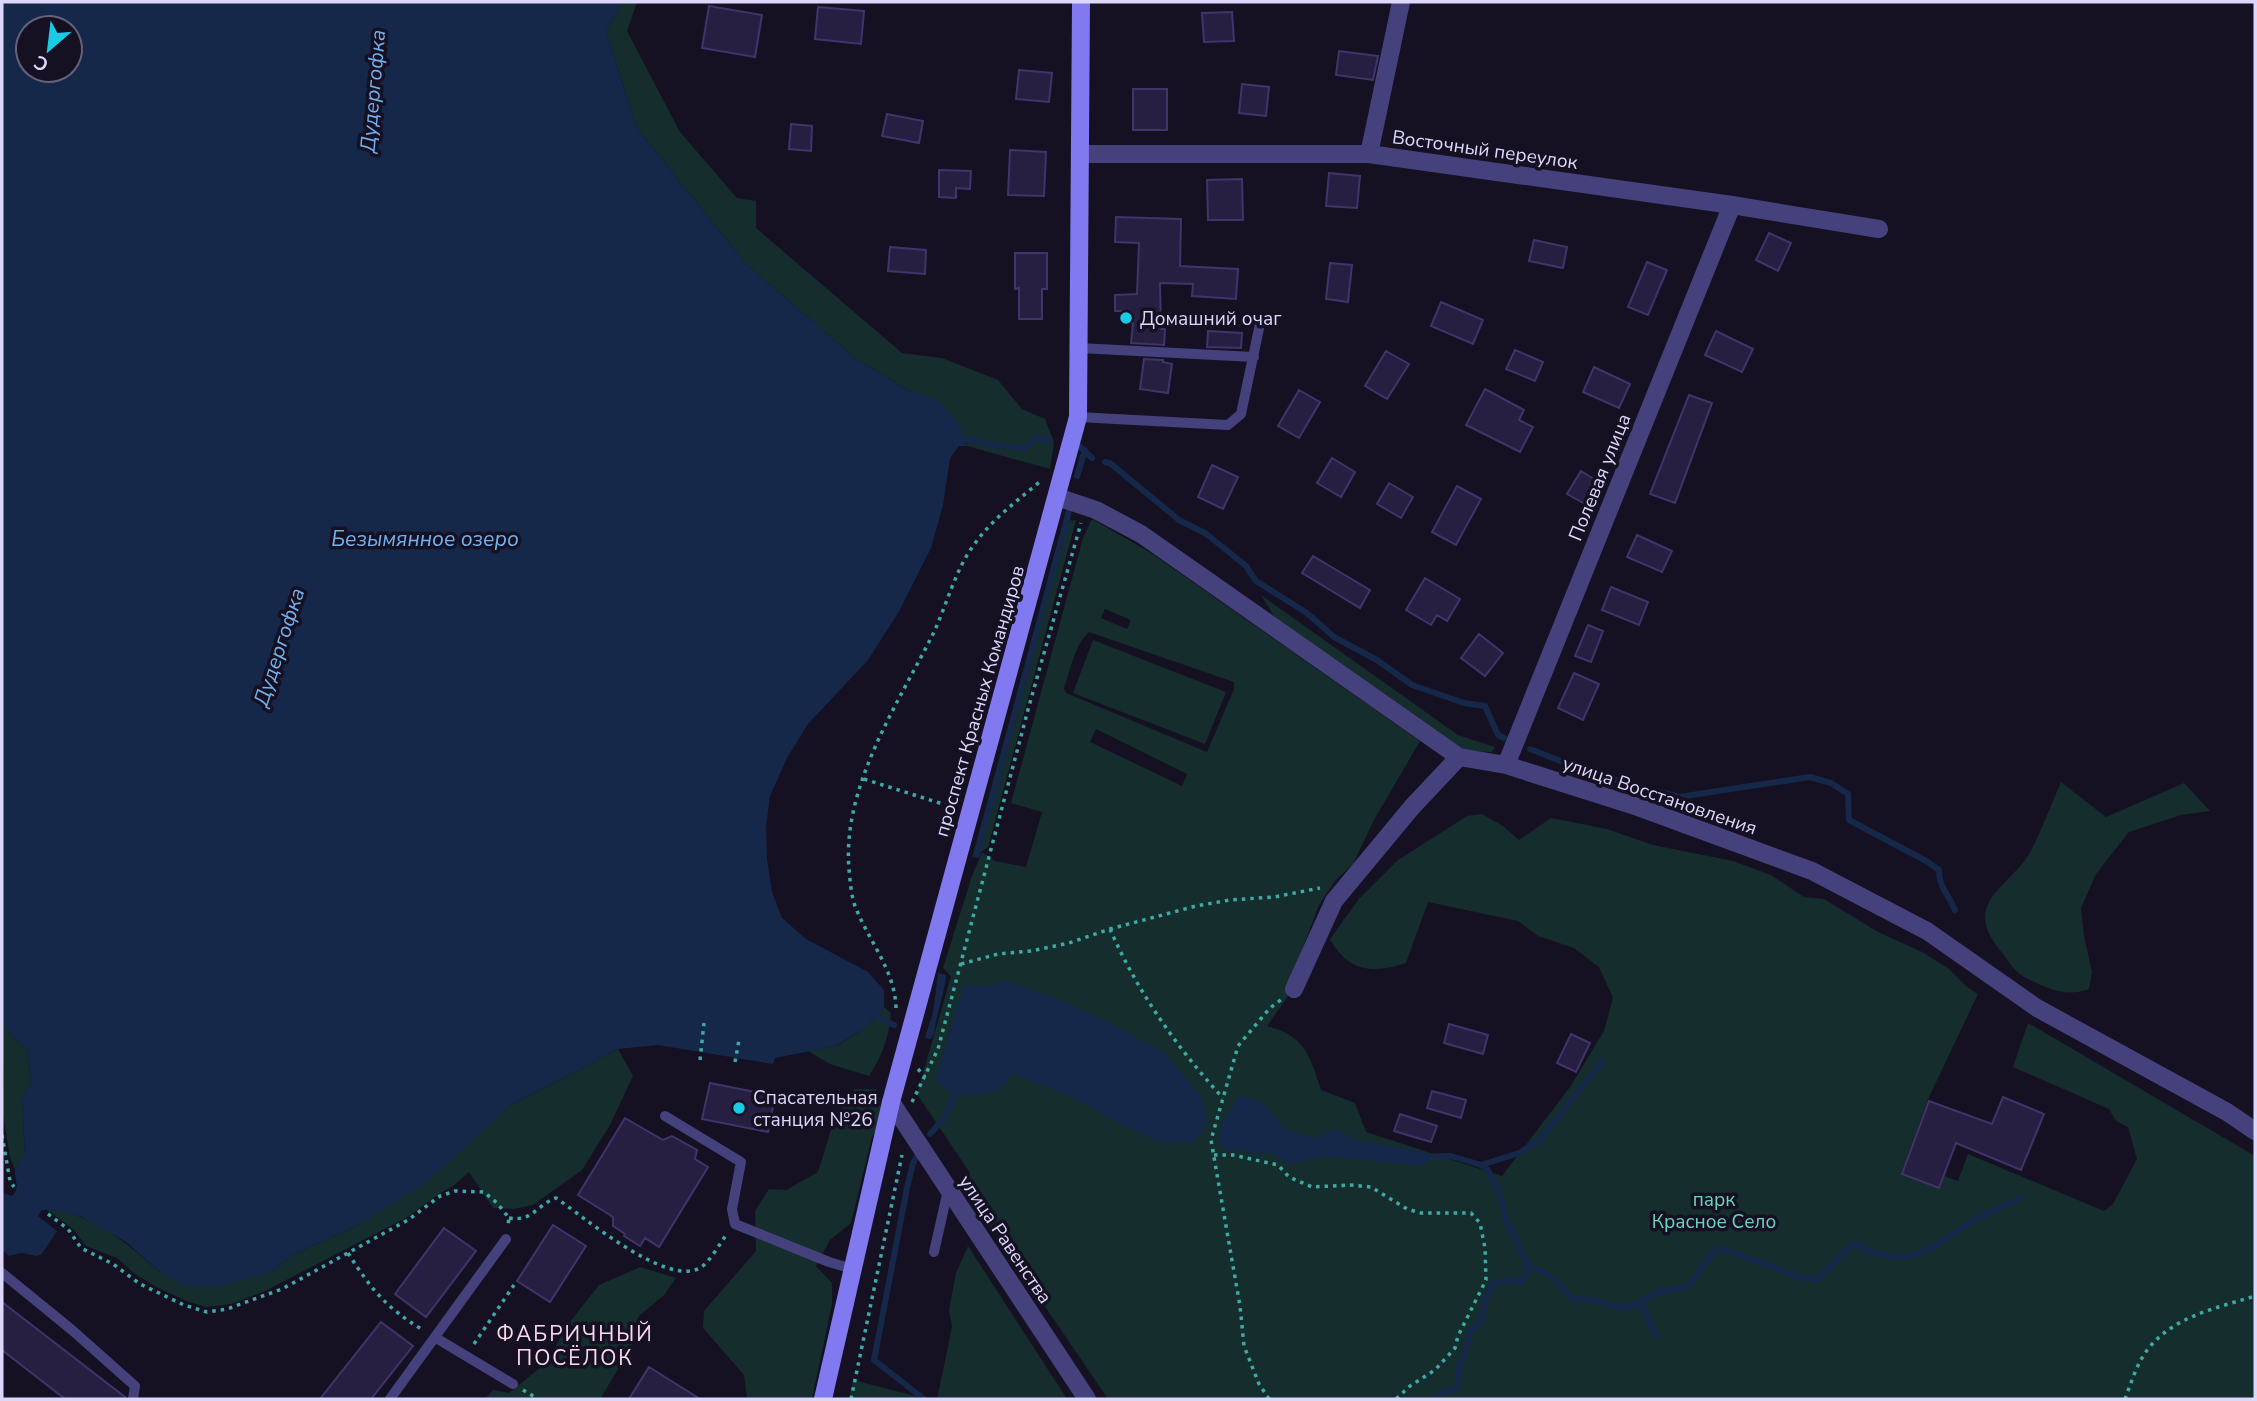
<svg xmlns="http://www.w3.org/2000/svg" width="2257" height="1401" font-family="'Nunito Sans',sans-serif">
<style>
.green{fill:#152d2c;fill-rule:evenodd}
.water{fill:#162849;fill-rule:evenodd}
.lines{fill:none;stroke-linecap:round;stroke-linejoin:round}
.stream{stroke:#162849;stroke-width:6}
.building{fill:#271f42;stroke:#40346b;stroke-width:2}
.path{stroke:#3daaa6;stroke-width:3.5;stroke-dasharray:3.5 5;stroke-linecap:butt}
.lane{stroke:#45417d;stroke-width:10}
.street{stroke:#45417d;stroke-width:18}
.secondary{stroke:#8079f0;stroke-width:18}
.poi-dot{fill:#1acbe5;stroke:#151123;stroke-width:2.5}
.labels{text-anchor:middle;stroke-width:7;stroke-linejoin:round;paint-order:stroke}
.street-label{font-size:19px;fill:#ddd8fb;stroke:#151123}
.poi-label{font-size:19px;fill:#ddd8fb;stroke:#151123;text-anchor:start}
.park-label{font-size:19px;fill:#6cd3bc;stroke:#151123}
.water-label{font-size:21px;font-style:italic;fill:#71b1ef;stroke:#151123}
.neighbourhood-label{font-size:21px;letter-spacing:2px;fill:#fbdaee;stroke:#151123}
</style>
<rect width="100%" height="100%" fill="#151123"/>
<path class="green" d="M623,2H637L627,31L680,132L737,198L756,201V228L902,353L942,358L998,380L1022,409L1045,419L1054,442L1050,469L967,446L966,439L938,402L906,389L855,358L745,263L636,127L606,31Z
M1092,519L1151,553L1420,741L1374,820L1353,864L1335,881L1319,905L1294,971L1288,996L1267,1026C1305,1036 1310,1056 1321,1090L1355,1103L1366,1132L1502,1176L1570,1087L1604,1031L1613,998L1599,967L1574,948L1538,936L1518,921L1428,902L1406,963C1372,974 1348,972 1330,939L1359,899L1398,860L1467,816L1482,814L1503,826L1519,840L1551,818L1607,829L1653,845L1733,861L1771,875L1804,897L1824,899L1878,932L1922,952L1949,969L1967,987L1978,994L1929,1097L1901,1174L1940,1188L1944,1176L1958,1181L1968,1154L2104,1211L2113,1204L2137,1159L2128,1127L2116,1121L2109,1109L2013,1067L2028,1023L2255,1156V1399H1108L959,1180L970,1173L917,1094L951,976L943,968L972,876L982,852L995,861L1026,867L1042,812L1011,803L1083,538ZM1105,609L1131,620L1127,629L1101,618ZM1089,632L1234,682V689L1207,752L1066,693L1064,688C1070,672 1075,643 1089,632ZM1096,729L1187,774L1182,786L1090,742Z
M1076,520L988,847L972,858L1064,521Z
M1261,595L1458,735L1495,747L1492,752L1464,751L1278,623Z
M1093,640L1226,692L1205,744L1073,693Z
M2061,782L2106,817L2184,783L2210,811L2181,815L2129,832L2096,874L2081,908L2084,936L2092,972L2089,989C2065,998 2045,988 2024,977C2013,971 2007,958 1999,949C1961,901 2011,887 2031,851C2042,829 2051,805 2061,782Z
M884,1007L891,1013C889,1038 882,1056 869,1076L830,1064L808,1051L837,1046L865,1028Z
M2,1016L8,1031L27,1050L31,1084L22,1097L25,1155L15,1170L10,1157L2,1108L4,1085Z
M618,1049L633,1076L610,1125L582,1170L533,1205L513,1209L493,1208L469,1172L453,1186L439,1194L406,1218L265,1291L231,1304L207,1307L189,1302L160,1289L135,1274L117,1258L86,1246L74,1230L46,1209C92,1212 129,1245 162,1274L273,1271L292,1255L356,1226L477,1134L511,1105Z
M854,1089H876L880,1097L881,1121L872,1137L851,1223L830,1240L816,1266L832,1283V1304L812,1399H747L744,1375L703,1328L704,1311L756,1251L755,1211L769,1189L786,1190L818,1172L835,1117Z
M968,1246L1067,1399H937L952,1327L949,1310L956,1273Z
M640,1267L676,1278L664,1295L639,1316L635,1341L600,1399H485L493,1390L509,1393L546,1363L569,1323L599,1285Z
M853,1380L927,1399H849Z"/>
<path class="water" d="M2,2H623L606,31L636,127L745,263L855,358L906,389L938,401L957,421L967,446H959L950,458L943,505L931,548L898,613L868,660L808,724L787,758L770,796L766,827L767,859L772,892L782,918L806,939L868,972L884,990V1007L865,1028L836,1046L775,1058L773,1064L658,1045L618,1049L511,1105L426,1183L356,1226L292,1255L273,1271L220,1286H186L162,1274L126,1242L82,1217L55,1210H42L38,1216L57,1231L42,1254L37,1256L21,1253L9,1256L2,1250V1193L12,1196C21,1188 14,1180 15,1170L25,1154L22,1097L31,1084L27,1050L8,1031L2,1016ZM28,28H70V70H28Z
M938,973L946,975C945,992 936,1015 934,1034L931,1039H928L925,1037L933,1013Z
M1007,981L1068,1003L1117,1027L1163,1052L1201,1096L1206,1111V1125L1201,1135L1190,1143L1160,1142L1115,1121L1074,1098L1013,1074L996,1091L965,1097L946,1090L936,1078L963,986H985Z
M1239,1097C1268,1097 1270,1114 1287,1131L1315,1138L1335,1129L1359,1141L1425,1152L1431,1160L1421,1166L1326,1156L1290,1165L1271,1153H1249L1239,1149L1228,1150L1220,1146C1216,1128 1228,1111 1239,1097Z"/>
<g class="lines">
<path class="stream" d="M959,438L994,445L1024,448L1037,437L1049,441
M1078,445L1092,458
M1105,462L1110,463L1179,520L1205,533L1219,544L1246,566L1256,581L1307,613L1334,637L1377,660L1412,685L1464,703L1485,706L1498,735L1504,738
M1077,476L1085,450
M1530,749L1593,774L1679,797L1810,777L1831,783L1848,794L1849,820L1928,862L1939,870C1939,888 1948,893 1955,910
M977,855L1069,511
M872,1012L878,1018L894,1025
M930,1134L944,1118L958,1089
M919,1153L913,1163L907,1188L874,1360L924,1399
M1421,1157L1451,1156L1481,1165L1488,1170L1501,1196L1505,1217L1529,1268L1521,1283L1515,1282L1512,1279L1493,1284L1484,1301L1483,1317L1469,1334L1466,1352L1458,1369L1459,1377L1456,1388L1451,1391L1441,1392L1438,1399
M1481,1165L1519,1153L1540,1140L1603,1061
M1529,1268C1550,1270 1558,1284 1573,1299L1593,1300L1625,1309L1661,1291L1688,1287L1712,1254L1721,1248L1799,1277L1817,1280C1830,1268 1839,1255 1854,1244C1904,1271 1925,1252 1968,1224C1984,1214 2003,1206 2021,1198
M1640,1303C1649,1314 1648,1326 1658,1336"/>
</g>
<path class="building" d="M709,6L762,15L755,57L702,48Z
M818,7L864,11L861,44L815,39Z
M1232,12L1234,41L1204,42L1202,13Z
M1339,51L1378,56L1373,80L1336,75Z
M1019,70L1052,73L1049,102L1016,99Z
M1242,84L1269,87L1266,116L1239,113Z
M1133,89H1167V130H1133Z
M887,114L923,121L919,143L882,136Z
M791,124L812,126L811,151L789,149Z
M1010,150L1046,152L1044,196L1008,195Z
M939,170L971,171L970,189L956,188V198L939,197Z
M1329,173L1360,176L1357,208L1326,206Z
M1242,179L1243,220H1208L1207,180Z
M1116,217L1181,219L1180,266L1238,269L1236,299L1192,296L1193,284L1160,283L1161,329H1165L1164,345L1131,343L1133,323H1121V311H1115V295L1137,294L1139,243L1115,242Z
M1769,233L1791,243L1778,271L1756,260Z
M1534,240L1567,247L1563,268L1529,261Z
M890,247L926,250L925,274L888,271Z
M1015,253H1047V289H1042V319H1019V288L1015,289Z
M1647,262L1667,270L1648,315L1628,307Z
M1330,263L1352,265L1348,302L1326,299Z
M1441,302L1483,320L1473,344L1431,326Z
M1208,331L1242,333L1241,348L1207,347Z
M1716,331L1753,349L1742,372L1705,355Z
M1515,350L1543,362L1535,381L1506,369Z
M1386,351L1409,364L1387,399L1365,386Z
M1144,359L1163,360V362L1172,364L1168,393L1140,389Z
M1594,367L1630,384L1619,408L1583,392Z
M1485,389L1524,410L1519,420L1533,427L1520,452L1466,425Z
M1299,390L1320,402L1299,438L1278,426Z
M1689,395L1712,403L1675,503L1650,494Z
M1332,458L1355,472L1341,497L1317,483Z
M1212,465L1238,477L1223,509L1198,497Z
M1581,471L1605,486L1592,508L1567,494Z
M1389,483L1413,497L1401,518L1377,504Z
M1457,486L1481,499L1456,545L1432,532Z
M1637,535L1672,551L1662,572L1627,557Z
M1313,556L1370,590L1360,608L1302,573Z
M1425,578L1460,599L1447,621L1437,615L1431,625L1406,610Z
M1611,587L1648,602L1639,625L1602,610Z
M1588,625L1603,631L1591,662L1575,656Z
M1479,634L1503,653L1485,676L1461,658Z
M1574,673L1599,684L1583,720L1558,708Z
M1449,1024L1488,1035L1483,1054L1444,1043Z
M1571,1034L1590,1043L1576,1072L1557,1063Z
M710,1083L775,1096L768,1132L702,1119Z
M1432,1091L1466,1100L1461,1118L1427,1108Z
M2003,1097L2044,1114L2021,1170L1956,1143L1939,1188L1902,1174L1929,1101L1992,1124Z
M1400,1114L1437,1126L1431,1142L1394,1131Z
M625,1118L663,1140L672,1136L697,1150L695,1159L708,1167L659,1247L645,1238L640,1246L624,1236L625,1234L613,1226V1217L578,1195Z
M553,1225L586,1246L550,1302L517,1281Z
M444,1228L476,1251L426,1317L395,1294Z
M2,1302L125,1397V1399H65L2,1350Z
M381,1322L413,1346L371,1399H320Z
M649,1367L700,1399H629Z"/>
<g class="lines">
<path class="path" d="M864,779L952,807
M1110,929C1137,991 1177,1048 1223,1098
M961,964L998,954L1031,951L1069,943L1110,929L1196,906L1230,900L1274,897L1320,888
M896,1008C895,970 868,940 855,906C851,895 850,880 849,869C842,786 898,704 934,632C947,604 955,571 973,546C992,519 1017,501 1042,480
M700,1060L704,1023
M735,1062L739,1040
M918,1069L925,1077
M912,1102L938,1049L1029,706L1081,523
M2,1135L10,1181L14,1187
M1214,1155H1233L1278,1165L1289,1177L1312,1187L1350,1185L1371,1187L1407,1209L1421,1213H1471L1480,1223L1485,1248L1486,1280L1458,1336L1455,1348L1435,1370L1410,1386L1396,1399
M48,1214L68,1229L81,1248L113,1264L140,1284L184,1305L207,1312L227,1309L282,1289L408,1220L440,1196L455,1191L484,1192L497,1203L509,1218L508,1225
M509,1218C533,1222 536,1205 556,1198C584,1217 666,1287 700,1268C710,1262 720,1243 727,1234
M348,1253C371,1289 386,1308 423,1330
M474,1344L514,1285
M523,1390L538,1399
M851,1399L902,1155
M1269,1399L1259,1384L1244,1346L1240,1306L1211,1140L1238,1046L1270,1008L1282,999
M2125,1399C2131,1383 2137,1363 2148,1349C2174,1316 2217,1308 2255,1296"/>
<path class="lane" d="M1079,348L1254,357
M1078,417L1228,425L1241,414L1261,319
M665,1116L741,1162L732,1209L735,1224L829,1262L853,1269
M934,1252L948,1190
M2,1273L72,1330L135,1386L133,1399
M436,1338L513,1384
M390,1399L506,1239"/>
<path class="street" d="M1081,154H1369L1732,205L1879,229
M1369,154L1401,2
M1057,497L1096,510L1141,534L1459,757L1506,765L1638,807L1812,871L1927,931L2037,1008L2227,1112L2255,1131
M1506,765L1732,205
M1294,989L1334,901L1412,807L1459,757
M891,1102L1087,1399"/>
<path class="secondary" d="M823,1399L891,1102L1078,417L1081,2"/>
</g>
<g class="poi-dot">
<circle cx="1126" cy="318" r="7"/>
<circle cx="739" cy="1108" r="7"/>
</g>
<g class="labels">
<g class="street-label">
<text transform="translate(1485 149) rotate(8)" y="7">Восточный переулок</text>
<text transform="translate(1599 477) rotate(-68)" y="7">Полевая улица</text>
<text transform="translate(979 701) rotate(-74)" y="7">проспект Красных Командиров</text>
<text transform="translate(1660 795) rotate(19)" y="7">улица Восстановления</text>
<text transform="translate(1006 1239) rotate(56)" y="7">улица Равенства</text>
</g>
<g class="poi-label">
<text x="1140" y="325">Домашний очаг</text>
<text x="753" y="1104">Спасательная<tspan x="753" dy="22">станция №26</tspan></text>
</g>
<g class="park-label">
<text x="1714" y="1206">парк<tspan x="1714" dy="22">Красное Село</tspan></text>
</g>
<g class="water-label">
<text transform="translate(373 91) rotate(-85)" y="7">Дудергофка</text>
<text x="425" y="546">Безымянное озеро</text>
<text transform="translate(279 647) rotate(-72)" y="7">Дудергофка</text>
</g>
<g class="neighbourhood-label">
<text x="575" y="1341">ФАБРИЧНЫЙ<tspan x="575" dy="24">ПОСЁЛОК</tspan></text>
</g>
</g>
<rect width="2257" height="1401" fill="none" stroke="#ddd8fb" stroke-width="7"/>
<g transform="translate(49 49) rotate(208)"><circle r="33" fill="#151123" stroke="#656179" stroke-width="2"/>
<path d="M0-5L12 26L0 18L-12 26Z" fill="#1acbe5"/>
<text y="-10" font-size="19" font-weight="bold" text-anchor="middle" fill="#ddd8fb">С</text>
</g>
</svg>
